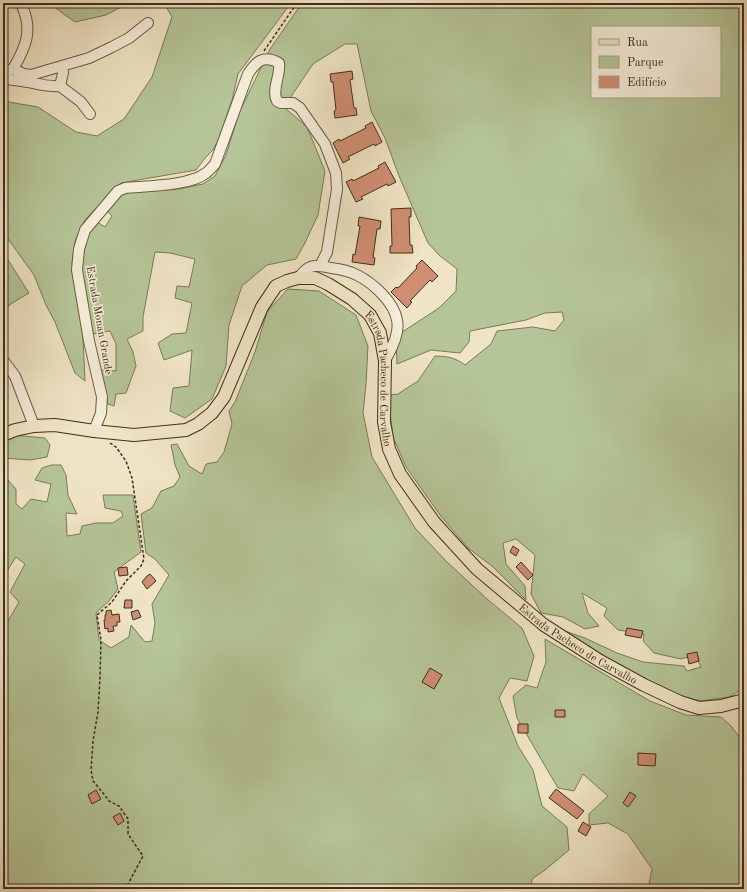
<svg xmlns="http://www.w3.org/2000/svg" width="747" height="892" font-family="'Old Standard TT',serif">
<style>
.green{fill:#b5c597;stroke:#7a7a58;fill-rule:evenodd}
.building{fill:#cf8e72;stroke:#3f2e18}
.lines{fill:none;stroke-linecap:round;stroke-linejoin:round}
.minor-casing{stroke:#6b5c43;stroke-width:12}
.major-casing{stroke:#3f2e18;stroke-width:14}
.path{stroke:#3f2e18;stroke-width:1.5;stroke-dasharray:3 2;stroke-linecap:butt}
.minor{stroke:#f5edd9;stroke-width:10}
.major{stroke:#efe4c5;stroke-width:12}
.labels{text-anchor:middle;stroke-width:3;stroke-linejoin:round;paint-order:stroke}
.street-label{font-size:11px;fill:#3f2e18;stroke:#f5edd9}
</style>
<rect width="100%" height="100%" fill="#efe4c5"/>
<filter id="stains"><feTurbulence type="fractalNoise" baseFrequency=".005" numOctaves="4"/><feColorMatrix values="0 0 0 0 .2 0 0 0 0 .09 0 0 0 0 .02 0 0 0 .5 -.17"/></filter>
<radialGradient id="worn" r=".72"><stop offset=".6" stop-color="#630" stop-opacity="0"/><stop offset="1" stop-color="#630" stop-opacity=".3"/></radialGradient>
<path class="green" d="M52,3H129L106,15L75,22L54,7Z
M164,3H291L238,74L232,100L219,138L213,150L206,157L196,170L121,183L112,191L85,220L75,241L72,263L74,279L82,316L85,381L75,373L55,322L46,305L34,275L3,232V101L38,107L76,132L97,136L124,119L152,77L172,17Z
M302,3H744V688L729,697L701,701L664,692L615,664L559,629L585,638L617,653L643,662L684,666L687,671L701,667L695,655L681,659L654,653L643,641L644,634L618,630L604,616L607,608L582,593L588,613L599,626L585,629L563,617L541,613L531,594L535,555L516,539L503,543L506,564L525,586L526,600L492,566L468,548L440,515L406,467L393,437L388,395L398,394L418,381L435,356C447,356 456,358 465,365L491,344L497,331L533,327L555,331L564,320L562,312L545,313L526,320L470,331L469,342L460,353L431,350L397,364L396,336L439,308L456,291L457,269L439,255L428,243L399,176L385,138L371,111L357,44H345L313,64L284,107L307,127L325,171L318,215L305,243L296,259L267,265L242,286L229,325L226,366L212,399L185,418L170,411L173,388L189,386L192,350L164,360L158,343L172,334L186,333L192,303L175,298L177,286L189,287L195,259L170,253L155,252L143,317V331L127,339L133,352L136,366L126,393L116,394L114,406L108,404L101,370L116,371V344L110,331L92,334L80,271L89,230L97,222L105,227L112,216L105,209L119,193L179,189L203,184L215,176L226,155L239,113L270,49ZM592,27H720V97H592Z
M3,252L29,293L9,305L3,315Z
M288,289L319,291L356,315L368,346L366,384L363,413L372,457L415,528L446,561L487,599L522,628L534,656L527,681L510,678L499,698L518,746L533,770L542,806L567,827L569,850L545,870L532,879L531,889H3V630L19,602L10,592L25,564L16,557L3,577V483L8,480L16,489V504L22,509L31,499L47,502L51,484L35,480L42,468L51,465H61L66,475L68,495L77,514L66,513L67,536L80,534L82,526L96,523H113L123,516L121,511L105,508L103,495H133L141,552L114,572L118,589L109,601L96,613L99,640L111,648L129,637L131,625L145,642L152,641L155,623L152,604L169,575L155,559L146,553L141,514L152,508L161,491L174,486L180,477L175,465L171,445L177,444L189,466L202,474L206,464L217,462L224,452L232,424L229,411L235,402L255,352L267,312Z
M12,435L45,438L50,445L47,457L30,460L3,458V440Z
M545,639L650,701L686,715L721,717L731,726L744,743V889H648L652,869L628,834L608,823L589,825V814L608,796L583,774L574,791L558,788L517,718L513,696L526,685L537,688L546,662Z"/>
<path class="building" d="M352,71L353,79L350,80L354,108H356L357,115L335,118L334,111L336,110L333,82H331L330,74Z
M372,122L382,142L375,146L374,144L348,157L350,159L343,163L333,143L339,139L340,141L366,128L365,126Z
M385,162L396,182L388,186L387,184L361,197L363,199L356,202L346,182L352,179L353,181L379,168L378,166Z
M411,208V217H409L410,245H412L413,253H390V246H392L391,209Z
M359,217L381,221L380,229H377L373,257L375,258L374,265L352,262L353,254L355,255L360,226H358Z
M422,260L438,276L432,282L430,280L410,301L412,302L407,308L391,292L396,287L398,288L417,268L416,266Z
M513,546L519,550L516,556L510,552Z
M521,562L533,575L528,580L516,567Z
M127,567L128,575L119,576L118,568Z
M150,574L156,581L147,589L142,582L147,576Z
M125,600H132V608H124Z
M111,610L112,615L119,614L120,622H117V626H113L114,631L108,632V628L105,629L104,620H105V615H106V611Z
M138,610L141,617L133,620L131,612Z
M627,628L643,631L641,638L625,635Z
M697,652L699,661L689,664L687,654Z
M430,668L442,675L434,689L422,682Z
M555,710H565V717H555Z
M518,724H528V733H518Z
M638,753L656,754L655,766L638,765Z
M556,789L584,811L577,819L549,798Z
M96,790L101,799L92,804L88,795Z
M630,792L636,796L628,807L623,803Z
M120,813L124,821L118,825L113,817Z
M583,822L591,827L586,836L578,831Z"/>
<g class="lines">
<defs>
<path id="minor" d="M13,69C26,47 33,30 22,6
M3,72L13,69L24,74L31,75L89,58L112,47L129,38L148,23
M3,78C11,80 20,81 28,82C39,84 48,87 60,86L81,102L90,114
M60,86L63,73L62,66
M298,278C301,275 304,271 307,269C314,264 323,266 331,268C340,269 349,271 357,275C373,283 394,302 397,320C400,334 391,349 385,361
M3,360L15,376L34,426
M94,431L101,413L102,397L89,341L77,270L79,249L85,230L118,191L125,188C146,186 190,186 206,173C209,171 212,167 215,164L248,74C256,62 263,54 279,63C281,75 271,90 277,101L281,103H293L300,108L325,144L336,173L337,189L327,252L320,266"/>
<g id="major">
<path id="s1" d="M3,435L15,430L34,426L55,425L94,431L134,435L186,430L198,424L212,413L224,397L262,307L276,286L287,281L298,278H315L328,284L352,299L370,315L380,333L385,361L384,422L389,449L400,474L434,522L477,569L544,625L600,661L644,685L680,702L699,708L721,706L744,700"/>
</g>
</defs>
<use href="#minor" class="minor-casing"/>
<use href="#major" class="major-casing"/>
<path class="path" d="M264,51L297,3
M110,443L116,447L126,461L132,478L144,559L141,566L126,581L112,602L97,615L101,640L100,677L98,712L93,741L91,770L93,781L103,793L109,801L119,806L128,819V834L143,856L127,886L128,889
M139,889L149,886L162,887L164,889"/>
<use href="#minor" class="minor"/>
<use href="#major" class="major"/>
</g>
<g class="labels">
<g class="street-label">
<text transform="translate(100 320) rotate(80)" y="4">Estrada Monan Grande</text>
<text dy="4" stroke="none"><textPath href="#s1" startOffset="532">Estrada Pacheco de Carvalho</textPath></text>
<text dy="4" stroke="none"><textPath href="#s1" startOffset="880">Estrada Pacheco de Carvalho</textPath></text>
</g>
</g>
<rect width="747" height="892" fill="none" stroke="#efe4c5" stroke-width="16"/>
<rect x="4" y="4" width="739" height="884" fill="none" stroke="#3f2e18" stroke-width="2"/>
<rect x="8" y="8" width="731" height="876" fill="none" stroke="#3f2e18"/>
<rect x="591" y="26" width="130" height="72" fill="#f5edd9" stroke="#aca18c"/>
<rect x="599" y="39" width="20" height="6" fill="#efe4c5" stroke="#aca18c"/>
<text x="627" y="46" font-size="12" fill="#3f2e18">Rua</text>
<rect x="599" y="56" width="20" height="12" fill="#b5c597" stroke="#aca18c"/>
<text x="627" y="66" font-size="12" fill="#3f2e18">Parque</text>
<rect x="599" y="76" width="20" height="12" fill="#cf8e72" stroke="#aca18c"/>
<text x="627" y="86" font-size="12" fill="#3f2e18">Edifício</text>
<rect width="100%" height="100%" filter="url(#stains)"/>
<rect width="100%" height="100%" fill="url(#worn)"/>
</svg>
